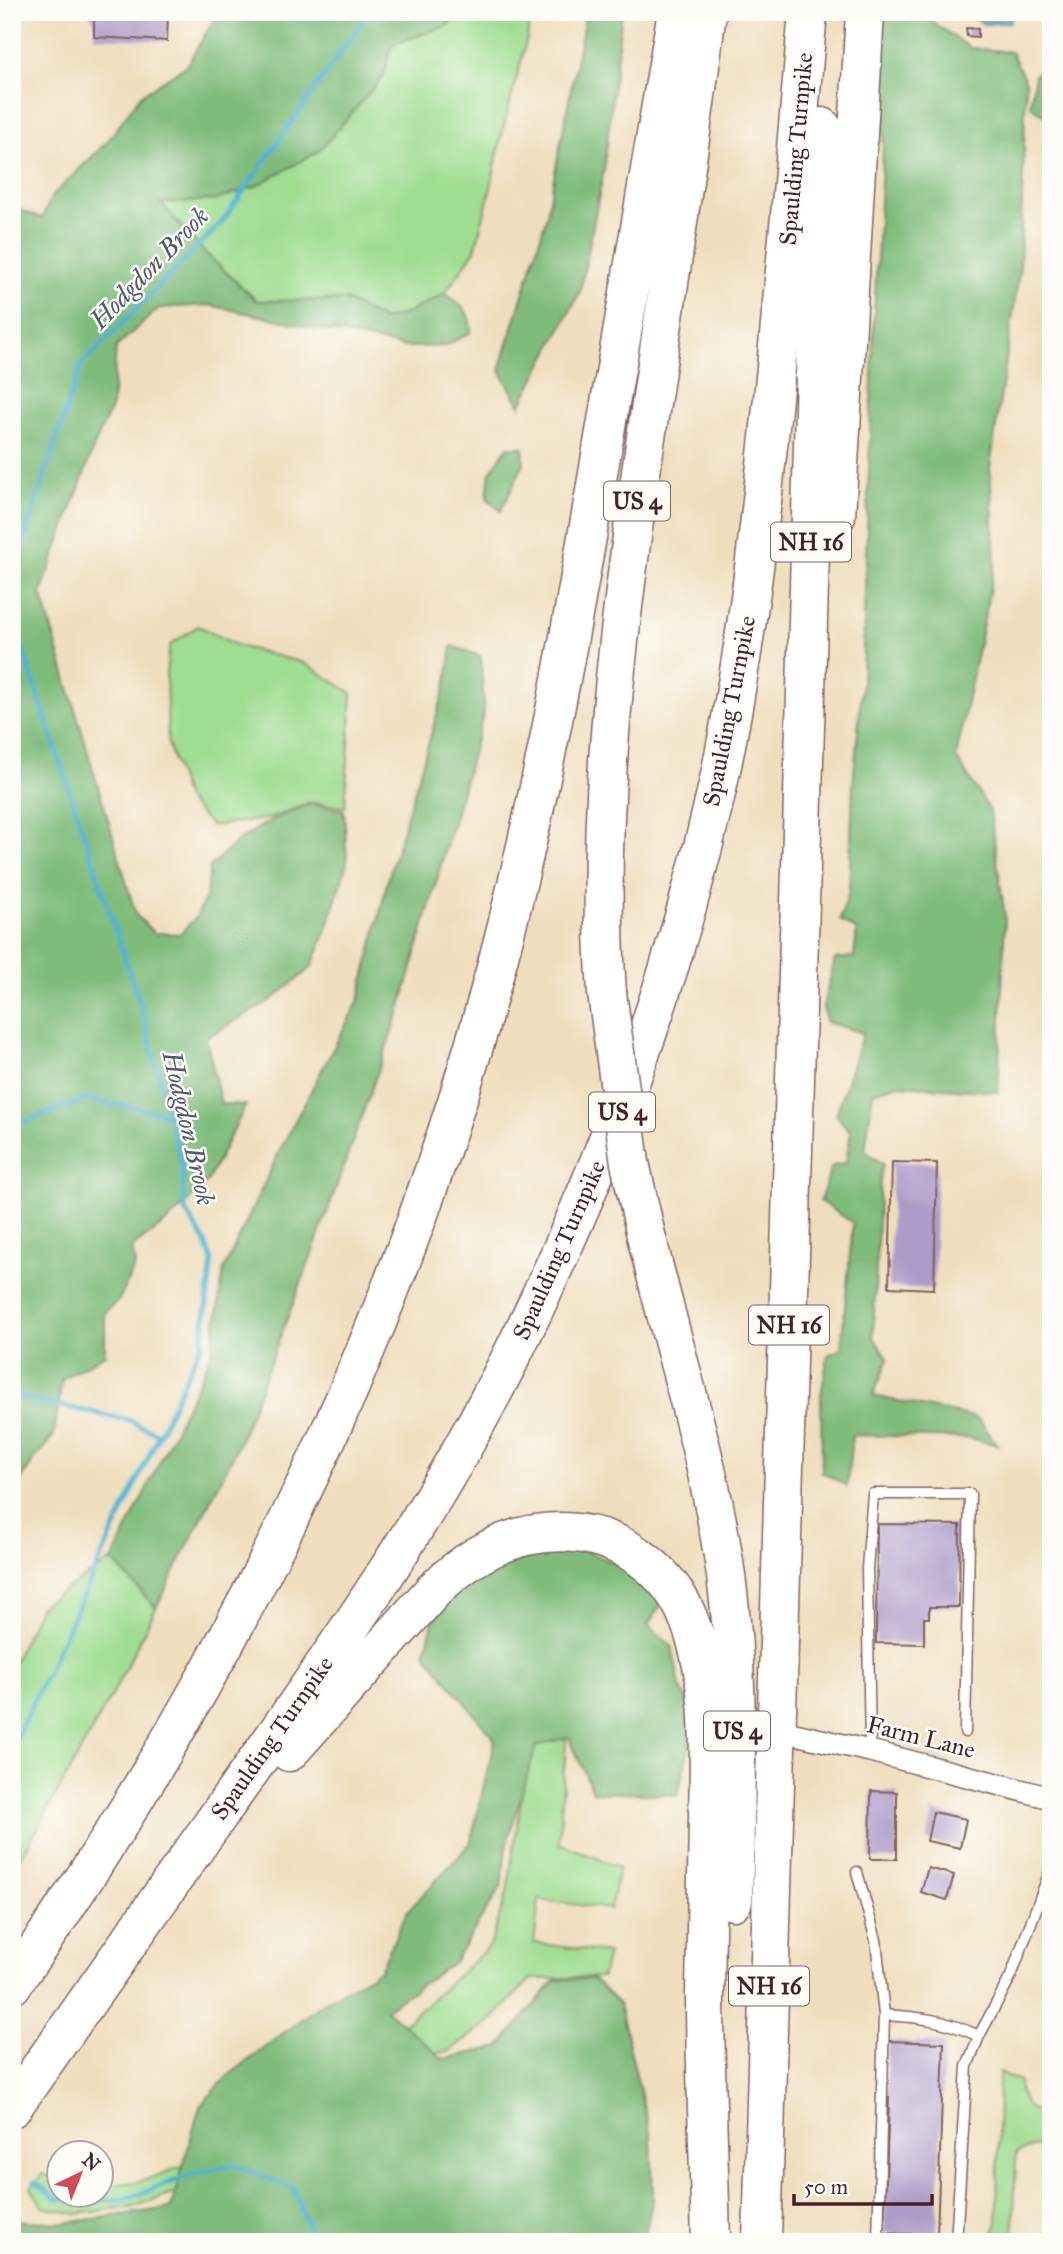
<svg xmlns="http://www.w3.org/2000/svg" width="1063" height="2254" font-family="'IM FELL Great Primer',serif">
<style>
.green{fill:#9fdd91;stroke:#747e5e;stroke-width:2}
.forest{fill:#7fbc7b;stroke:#646e53;stroke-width:2}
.water{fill:#52b2d1;stroke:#4e687e;stroke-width:2}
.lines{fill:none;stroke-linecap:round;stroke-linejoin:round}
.stream{stroke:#52b2d1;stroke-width:5}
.building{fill:#ad9bc9}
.lane-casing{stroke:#83625e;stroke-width:13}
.street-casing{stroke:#83625e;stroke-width:24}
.highway-casing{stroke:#83625e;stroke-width:41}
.lane{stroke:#fff;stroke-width:10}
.street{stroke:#fff;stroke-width:21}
.highway{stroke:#fff;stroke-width:38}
.highway-bridge-casing{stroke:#83625e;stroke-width:41;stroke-linecap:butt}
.highway-bridge{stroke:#fff;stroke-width:38}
.labels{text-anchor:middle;stroke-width:5;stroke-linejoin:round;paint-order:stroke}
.shield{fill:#fdfcf7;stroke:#806168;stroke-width:2}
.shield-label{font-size:23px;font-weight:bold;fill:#4a1f2b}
.street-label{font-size:24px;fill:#4a1f2b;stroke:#fdfcf7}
.water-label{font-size:26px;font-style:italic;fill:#4d5a6d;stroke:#fdfcf7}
</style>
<rect width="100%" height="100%" fill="#fdfcf7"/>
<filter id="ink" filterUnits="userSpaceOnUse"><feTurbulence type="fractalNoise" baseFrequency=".0143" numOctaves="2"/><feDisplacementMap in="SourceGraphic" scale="14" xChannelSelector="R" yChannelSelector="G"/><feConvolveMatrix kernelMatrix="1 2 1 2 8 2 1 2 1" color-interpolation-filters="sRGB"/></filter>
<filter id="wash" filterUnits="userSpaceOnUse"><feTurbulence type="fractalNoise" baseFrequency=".00686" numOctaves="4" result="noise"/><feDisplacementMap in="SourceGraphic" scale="28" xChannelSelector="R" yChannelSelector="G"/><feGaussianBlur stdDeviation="1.57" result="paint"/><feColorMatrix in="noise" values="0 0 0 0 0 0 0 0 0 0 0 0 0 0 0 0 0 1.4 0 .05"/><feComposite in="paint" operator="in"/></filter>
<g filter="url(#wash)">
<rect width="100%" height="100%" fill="#eedebd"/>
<path class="green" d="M460,12H531L527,38L501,137L491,187L475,250L445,293L405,314L383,320L346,300L257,301L204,252L160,202L216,200L359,103L383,77L391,45L448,25Z
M198,626L238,646L304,663L352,693L345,807L309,802L271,818L211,826L186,799L168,743L166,672L170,645Z
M112,1560L156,1608L116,1687L12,1874V1666L40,1606Z
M576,1596L559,1843L619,1867L610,1909L539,1900L534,1943L608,1953L602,1977L531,1979L489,2022L449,2051L388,2061L219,2179L135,2206L76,2214L43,2207L31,2188L42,2174L59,2180L60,2194H102V2186L143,2181L232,2147L301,2110L410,2019L490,1946L507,1893L532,1729Z
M999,2072L1019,2081V2088L1028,2108L1040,2113L1046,2100L1051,2101V2140L1016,2153L1013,2242H989L997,2223Z"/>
<path class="forest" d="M223,12H460L448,25L391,45L383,77L319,151L256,186L216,200L161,203L204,252L257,301L346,300L383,320L405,314L445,293C462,306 470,309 471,332L445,346L405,347L209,305L159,308L116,347L112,406L96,441L41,593L136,915L154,933L180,934L196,917L206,898L210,867L237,841L272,820L310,804L344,810L347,863L326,932L311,968L270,1001L206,1038L221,1104L246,1105L207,1182L168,1221L132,1247L135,1265L119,1300L105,1312V1354L62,1379L54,1435L36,1457L12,1494V203L16,209L42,218L52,196L107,142L141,95L187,65L214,20Z
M586,12H622L604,169L580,292L520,406L500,370L546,219Z
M884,12H927L928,19L970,48L1011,52L1026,82L1020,266L990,467L995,563L956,757L990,811L1005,917L998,1092L897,1085L873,1092L865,1151L883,1164L880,1178L873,1336L888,1359L873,1396L973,1417L980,1421L997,1445L969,1438L852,1435L847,1486L822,1472L821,1395L828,1355L841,1349L853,1223L820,1201L832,1166L846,1163L851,1132L836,1115L863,1033L826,1022L823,1006L835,959L854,957L857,931L840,920L849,891L853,786L862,684L874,316L883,146Z
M1051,60V118L1050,119L1030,106L1035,75Z
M508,447H523L524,463L501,511L487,498L490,472Z
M452,646L481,656L484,712L400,1010L307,1268L236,1450L156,1608L112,1560L211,1356L224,1269L284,1142L359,1000L387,883L447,681Z
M571,1545L631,1570L662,1603L648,1625L672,1646L680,1687L696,1717L678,1795L593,1792L569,1737L536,1746L507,1843L501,1887L454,1962L386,2009L443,2059L499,2047L555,1980L593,1979L619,2004L651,2137L653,2199L643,2242H12V2220L64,2223L171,2208L200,2106L228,2076L321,2004L380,1970L407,1912L470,1844L495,1740L425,1653L433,1622L453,1593L478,1567Z"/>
<path class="water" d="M1010,12L1012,15L1010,22L983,24L975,17V13Z"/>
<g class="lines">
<path class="stream" d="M12,576L81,365L222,222L369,12
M12,616L140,1004L182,1166L185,1210L205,1242L212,1260L202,1343L12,1747
M12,1126L84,1100L133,1107L169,1115
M12,1396L129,1420L159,1435
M35,2182L58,2199L123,2200L196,2173L235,2165L293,2188L314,2242"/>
</g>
<g id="blocks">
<path class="building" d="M86,12H168L167,41L94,37V21Z
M966,28L978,29V37L967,36Z
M892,1162L937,1163L934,1289L889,1287Z
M877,1524L960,1525L959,1607H929V1618H924V1644L876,1643Z
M871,1791L897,1792V1859H870Z
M933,1812L966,1819L960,1848L927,1841Z
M928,1868L954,1875L947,1900L921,1892Z
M888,2041L944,2043L937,2235L884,2233L889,2098H886Z"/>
</g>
</g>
<g filter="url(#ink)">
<use href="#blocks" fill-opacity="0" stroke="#83625e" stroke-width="2"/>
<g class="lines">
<defs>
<path id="lane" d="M870,1751L867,1568L873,1494H970L965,1732
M857,1872L876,1940L884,2015L878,2242
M884,2015C922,2017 944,2020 979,2036
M956,2242L967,2066L979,2036L1011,1976L1051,1869"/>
<path id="street" d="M777,1730L870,1751L1051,1798"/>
<path id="highway" d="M836,516L865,12
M607,993C595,819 616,645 641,472C663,319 688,166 707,12
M645,1231C671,1341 707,1450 724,1562C741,1675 736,1787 733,1901
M289,1752L434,1590C473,1552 520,1527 576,1533C624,1538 667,1570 686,1613C714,1676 709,1751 708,1817C707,1876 706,1934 705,1993C705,2076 709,2159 711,2242
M12,1985C217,1694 380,1372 479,1029C534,839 569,645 602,450C627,304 652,158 677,12
M12,2108C81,2010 149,1913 218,1816C322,1670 428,1522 509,1361C600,1179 672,988 717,789C747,650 762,509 776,368C787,249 798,131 808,12
M762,2242L822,127"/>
</defs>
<use href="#lane" class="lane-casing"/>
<use href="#street" class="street-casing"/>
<use href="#highway" class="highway-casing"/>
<use href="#lane" class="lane"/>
<use href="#street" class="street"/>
<use href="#highway" class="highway"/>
<defs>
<path id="highway-bridge" d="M607,993L630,1163L645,1231"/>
</defs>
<use href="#highway-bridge" class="highway-bridge-casing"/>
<use href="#highway-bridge" class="highway-bridge"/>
</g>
</g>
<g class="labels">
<g class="shield">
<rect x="604" y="481.5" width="66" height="39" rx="5"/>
<rect x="771" y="522.5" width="80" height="39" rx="5"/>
<rect x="589" y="1092.5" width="66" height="39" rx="5"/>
<rect x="749" y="1305.5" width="80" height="39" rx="5"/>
<rect x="704" y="1711.5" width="66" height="39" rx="5"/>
<rect x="729" y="1966.5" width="80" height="39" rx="5"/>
</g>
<g class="shield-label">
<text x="637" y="509">US 4</text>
<text x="811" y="550">NH 16</text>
<text x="622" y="1120">US 4</text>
<text x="789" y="1333">NH 16</text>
<text x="737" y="1739">US 4</text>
<text x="769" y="1994">NH 16</text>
</g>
<g class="street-label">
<text transform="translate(796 149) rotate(-85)" y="8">Spaulding Turnpike</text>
<text transform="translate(729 711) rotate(-79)" y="8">Spaulding Turnpike</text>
<text transform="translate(559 1250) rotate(-66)" y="8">Spaulding Turnpike</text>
<text transform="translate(921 1737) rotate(14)" y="8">Farm Lane</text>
<text transform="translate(272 1738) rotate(-55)" y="8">Spaulding Turnpike</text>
</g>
<g class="water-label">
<text transform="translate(149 268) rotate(-46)" y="9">Hodgdon Brook</text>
<text transform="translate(189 1128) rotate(77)" y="9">Hodgdon Brook</text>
</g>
</g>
<rect width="1063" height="2254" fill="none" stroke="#fdfcf7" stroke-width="42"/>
<g transform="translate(80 2174) rotate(43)"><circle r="33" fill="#fdfcf7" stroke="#b5a4a5" stroke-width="2"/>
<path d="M0-5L12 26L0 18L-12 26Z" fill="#d1495b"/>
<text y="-10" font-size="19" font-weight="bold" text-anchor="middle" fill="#4a1f2b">N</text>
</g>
<path d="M794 2194v10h138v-10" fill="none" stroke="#4a1f2b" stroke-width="3.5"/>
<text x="804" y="2194" font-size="21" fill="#4a1f2b" stroke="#fdfcf7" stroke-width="5" paint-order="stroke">50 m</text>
</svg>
